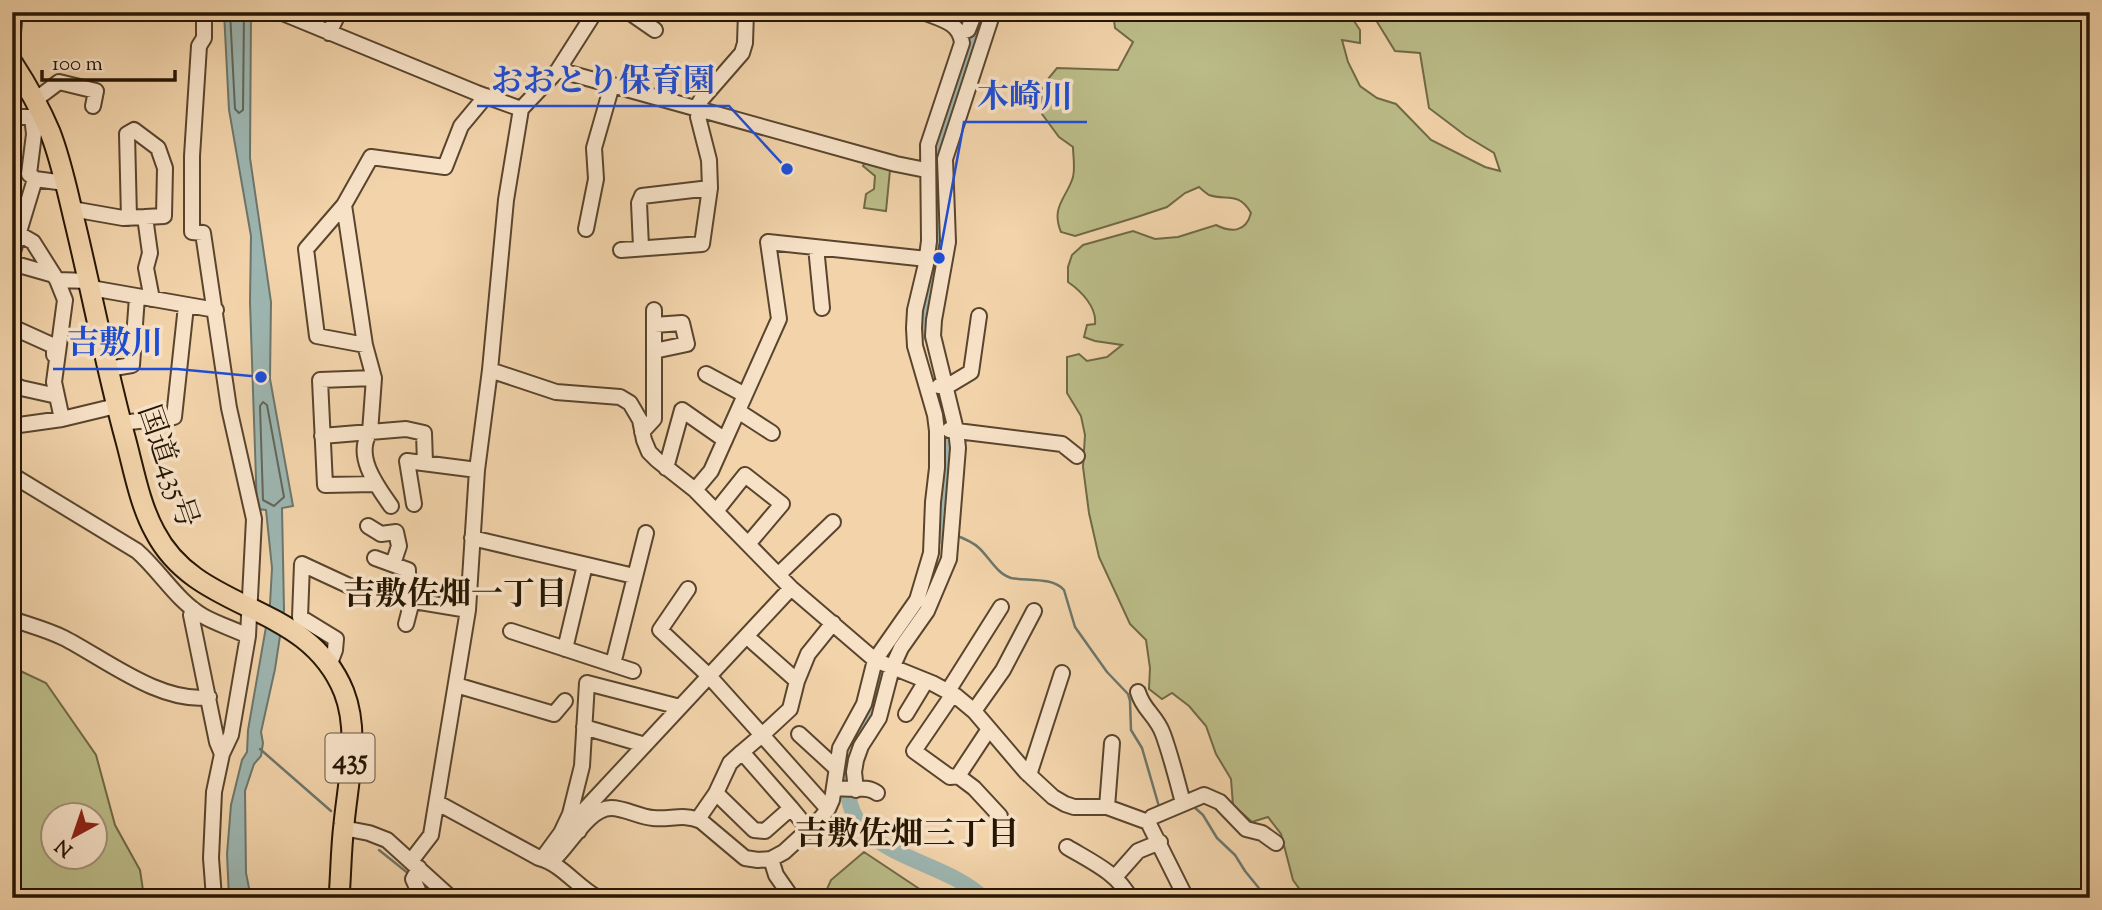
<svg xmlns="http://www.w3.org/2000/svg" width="2102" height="910" font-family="'Sorts Mill Goudy','Noto Serif JP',serif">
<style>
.green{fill:#bbbc88;stroke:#706946;stroke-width:2;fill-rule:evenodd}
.water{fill:#9db6b1;stroke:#6d766b;stroke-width:2}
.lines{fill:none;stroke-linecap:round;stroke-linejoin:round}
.shore{stroke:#62665a;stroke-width:2}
.stream{stroke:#6d766b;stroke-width:2.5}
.river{stroke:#9db6b1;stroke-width:16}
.minor-casing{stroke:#59452d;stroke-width:18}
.highway-casing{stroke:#261603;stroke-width:23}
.minor{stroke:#f7e2c8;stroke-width:14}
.highway{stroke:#f2d3aa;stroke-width:19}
.labels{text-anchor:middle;stroke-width:7;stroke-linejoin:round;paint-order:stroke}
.shield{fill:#f7e2c8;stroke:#65533e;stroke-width:2}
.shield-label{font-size:28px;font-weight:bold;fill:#261603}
.street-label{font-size:30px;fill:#261603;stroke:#f7e2c8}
.neighbourhood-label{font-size:32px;font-weight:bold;fill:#261603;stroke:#f7e2c8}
.leader{fill:none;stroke:#1d4ed8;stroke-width:2.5}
.callout-dot{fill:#1d4ed8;stroke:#f7e2c8;stroke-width:2.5}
.callout-label{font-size:32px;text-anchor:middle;font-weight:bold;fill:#1d4ed8;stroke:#f7e2c8;stroke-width:7;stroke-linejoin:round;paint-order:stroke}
</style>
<rect width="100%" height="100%" fill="#f2d3aa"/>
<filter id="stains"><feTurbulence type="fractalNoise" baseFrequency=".00286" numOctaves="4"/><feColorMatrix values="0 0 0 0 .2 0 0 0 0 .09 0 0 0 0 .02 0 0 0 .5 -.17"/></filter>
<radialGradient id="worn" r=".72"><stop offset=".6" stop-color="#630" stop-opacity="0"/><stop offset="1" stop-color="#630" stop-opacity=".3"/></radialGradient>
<path class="green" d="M1113,12H1348L1360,30V43L1342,40L1348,62L1360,86L1377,98L1396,104L1431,140L1485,167L1500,171L1494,153L1466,136L1429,108L1420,53L1395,51L1371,12H2090V898H1387L1377,893L1366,898H1306L1293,880L1281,834L1268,817L1252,822L1233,805L1231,779L1216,754L1206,726L1189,706L1172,693L1162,699L1149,689L1150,668L1146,640L1130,624L1099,557L1089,513L1083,467L1085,435L1081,416L1067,393V357L1079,354L1087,361L1107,357L1122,345L1095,341L1084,337L1087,325L1095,324C1097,307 1081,291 1068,282V267L1072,255L1083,245L1133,231L1155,239L1178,237L1216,225C1232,233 1246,232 1251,213C1239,191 1226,201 1209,195C1207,194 1200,188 1199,187L1185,193L1167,207L1137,217L1075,236L1061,232C1051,208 1065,199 1072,180C1076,171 1073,156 1073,147L1059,137L1042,114L1043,85L1057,68L1118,70L1133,42L1115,28Z
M865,162L890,170L886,211L864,208L866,194L874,189L875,176L863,166Z
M12,667L46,683L96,755L115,825L140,870L143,890L138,898H12ZM52,816H94V858H52Z
M864,852L933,898H823L831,880Z"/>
<path class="water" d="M224,12H251L250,158L271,302L270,379L293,506L282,508L284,610L275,669L261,732L263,743L261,756L254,764L245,791L246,873L251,898H229L227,854L231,805L242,760L247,752L248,730L270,604L272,568L266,510L257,509L250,302L251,236L229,110Z"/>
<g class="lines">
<path class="shore" d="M230,12L235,109L239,113L243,110L244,12
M263,402L267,405L284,497L274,506L263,500L260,406Z"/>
<path class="stream" d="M955,535C963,538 973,542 979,548C989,557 997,574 1011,578C1027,581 1053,577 1064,590L1075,627L1107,672L1128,694L1130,701L1131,730L1142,748L1160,810
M260,749L331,811
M1193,806L1203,815L1217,838L1235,855L1245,871L1267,898
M379,850L409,874
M422,885L439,898"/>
<path class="river" d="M928,333V310L939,258L943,210L939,200L938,156L945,127L983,12
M945,537L949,443L947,416
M860,737L879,695L887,658L903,633
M849,775C837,857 940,855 983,898"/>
<defs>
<path id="minor" d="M204,12V38L199,46L192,156V232L203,233L229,408L254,519L248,636L231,735L222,754L214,792L211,858L214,898
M280,12L477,93L521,109
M629,12L655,30
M961,32L968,30L975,12
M329,33L339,12
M12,43L15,12
M558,70L896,164L926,170
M35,100L59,82L96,91L93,106
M696,109L701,100L742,53L745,43L746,12
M12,117H32L34,134L29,174L35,179
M344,205L365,345L317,336L306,249L344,205L371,157L445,167L461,126L486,96
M72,209L123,218L145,217L150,253L146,268L152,299
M129,218L127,134L134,130L158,148L165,168L164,216L145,217
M586,229L596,179L594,148L612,85
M12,230L33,242L57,280L65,300L54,382L62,419
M641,247L639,203L642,196L710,188L709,160L698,117L701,110
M816,247L822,308
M621,250L702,244L710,188
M12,255L35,179L65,183
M12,263L54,275
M57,280L89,281
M91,288L216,310
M12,327L54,346V355
M365,345L374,378L320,380L325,485L375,484
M654,351L687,344L682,323L654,325
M108,369L132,365L137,297
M490,370L556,392L620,397L630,403L640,420L644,440L649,452L657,460L695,490L791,588L875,660L932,683L956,696L974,711L1026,772L1053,797L1065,804L1074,807H1107L1148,822L1186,898
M706,374L745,395
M374,378L370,432C354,456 377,486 391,506
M12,383L21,388L57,396
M939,386L951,384L971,372L979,316
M738,411L772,433
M121,423L174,417L186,306
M12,426L62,419L116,406
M949,430L1062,444L1077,456
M642,432L654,419V310
M322,436L406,429L424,433L425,463
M666,468L682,410L725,440
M12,475L137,551C160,571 177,601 203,616C217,624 234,629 248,636
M695,490L711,471L779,319L768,242L927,259
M414,504L407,461L477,470
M717,510L745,475L782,504L749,543
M368,526L381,534L396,532L399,546L393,564
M472,538L634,576
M375,558L408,570V600L468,610
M779,574L833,522
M688,589L660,630L709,676L762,735L742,752L791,808L765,831L754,830L716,793L698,819
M193,609L191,615L217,742L222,754
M12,619C29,625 48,630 64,638C105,659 161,704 209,697
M406,624L412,601
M511,631L633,671
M753,642L797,681
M565,649L585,565
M613,664L646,533
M329,666L335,650L336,639L300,617L302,564L358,590
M456,685L554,714L565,701
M948,691L1001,607
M1138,692C1143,710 1156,715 1163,734C1171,756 1177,780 1183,803
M953,694L914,751L950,777L958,776L974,788L1000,816
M974,711L1003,670L1034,611
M906,714L926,681
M584,727L645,745
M799,734L836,768
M1029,775L1062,673
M958,776L989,729
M834,787C848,792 866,784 877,793
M856,790L854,772L856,760L861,746L879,718L892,668L901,648L927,611L949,559L958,448L956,430L933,336L934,320L948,242L945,159L993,12
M716,793L730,763L742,752
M438,803L539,858C562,864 576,886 598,898
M1107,807L1112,743
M791,808L809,830
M828,809L762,735L790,709L797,681L808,654L833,623
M575,820L570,814L582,766L587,683L680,707
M1148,822L1152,817L1204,795L1220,802L1246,829L1262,833L1276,843
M343,828L369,833L387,840L451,898
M579,831L575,820L791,588
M1067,847C1090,861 1118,873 1130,898
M542,859L561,833L570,814
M771,859L776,875L792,898
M411,861L431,835L468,610L477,470L490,370L506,200L521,109L558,70L595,12
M552,861C569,847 588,808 611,808C625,808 639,817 653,818C670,820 684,813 701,821L745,858L758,860L771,859L784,852L820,819L828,809L832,800L840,748L864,704L875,660L917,600L931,553L933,502L937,468V431L935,415L915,346L914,328L915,310L926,264L929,241L928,145L962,43C960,22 940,19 923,12
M1115,877L1138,851L1160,842
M416,898L418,890L413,879L419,868"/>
<path id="highway" d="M12,62C27,85 40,108 50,132C61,160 67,190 74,219C92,293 106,368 126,441C134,471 140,505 155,532C198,615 307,600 344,692C360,733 348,781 344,824C341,848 341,873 339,898"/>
</defs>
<use href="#minor" class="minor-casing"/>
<use href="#highway" class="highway-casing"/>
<use href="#minor" class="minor"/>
<use href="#highway" class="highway"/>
</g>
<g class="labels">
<rect class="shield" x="325.5" y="733.5" width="49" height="49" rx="5"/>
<g class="shield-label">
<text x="350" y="768">435</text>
</g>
<g class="street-label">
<text transform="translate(169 466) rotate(71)" y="10">国道435号</text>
</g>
<g class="neighbourhood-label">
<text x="455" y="604">吉敷佐畑一丁目</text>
<text x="907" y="844">吉敷佐畑三丁目</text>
</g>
</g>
<path class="leader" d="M787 169L729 106H477M939 258L964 122H1087M261 377L177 369H53"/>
<g class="callout-dot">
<circle cx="787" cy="169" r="7"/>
<circle cx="939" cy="258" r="7"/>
<circle cx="261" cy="377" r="7"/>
</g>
<g class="callout-label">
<text x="603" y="91">おおとり保育園</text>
<text x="1025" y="107">木崎川</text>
<text x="115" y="353">吉敷川</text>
</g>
<rect width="2102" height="910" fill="none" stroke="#f2d3aa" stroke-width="42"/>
<rect x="14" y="14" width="2074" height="882" fill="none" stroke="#261603" stroke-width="3.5"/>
<rect x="21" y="21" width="2060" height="868" fill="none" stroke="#261603" stroke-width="2"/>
<g transform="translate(74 836) rotate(220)"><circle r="33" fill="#f7e2c8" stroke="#a39079" stroke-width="2"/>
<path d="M0-5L12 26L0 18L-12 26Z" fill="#8f2418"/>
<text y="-10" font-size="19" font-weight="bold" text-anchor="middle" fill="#261603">N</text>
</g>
<path d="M42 70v10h133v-10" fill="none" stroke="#261603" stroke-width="3.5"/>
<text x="52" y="70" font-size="21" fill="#261603" stroke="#f7e2c8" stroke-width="5" paint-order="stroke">100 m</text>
<rect width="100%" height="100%" filter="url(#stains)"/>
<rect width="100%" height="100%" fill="url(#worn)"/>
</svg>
